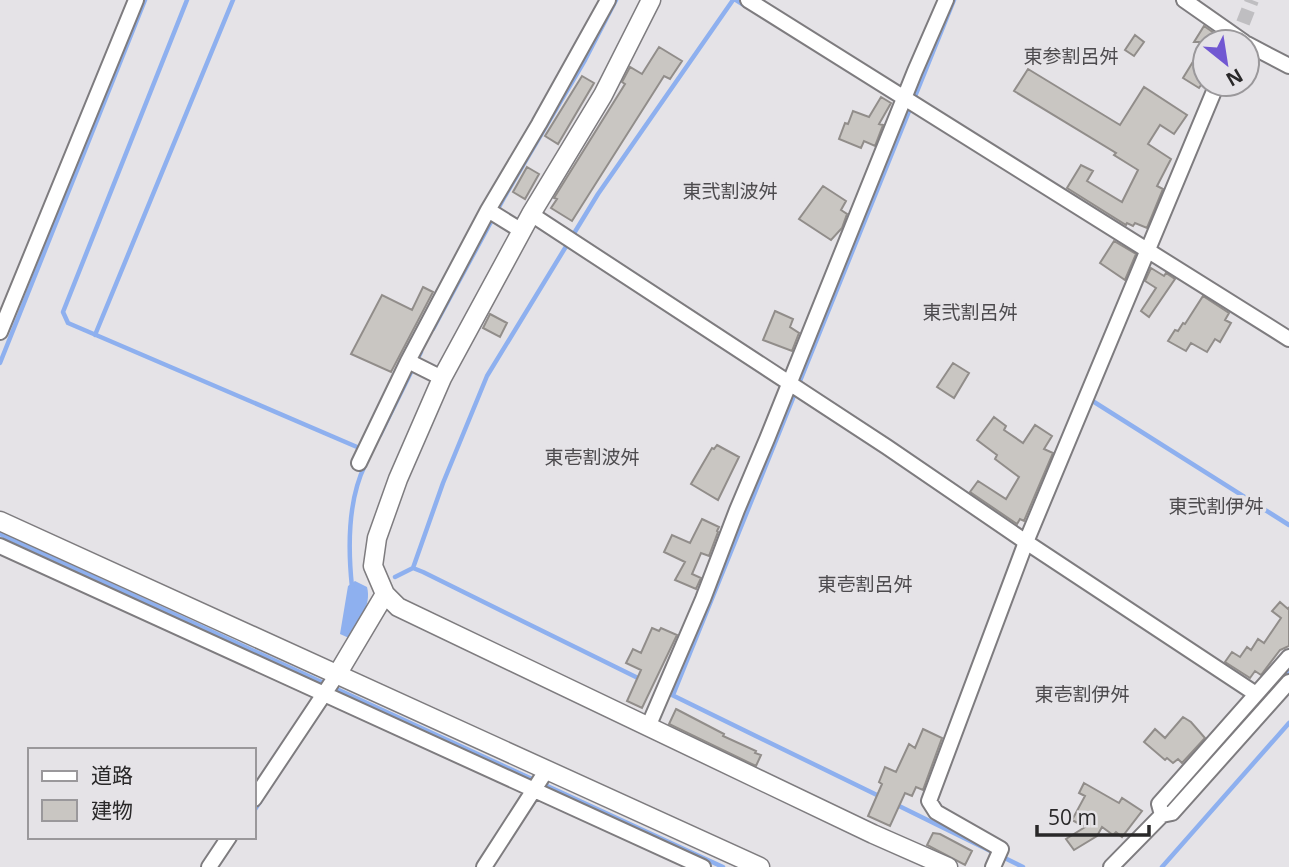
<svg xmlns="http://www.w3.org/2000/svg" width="1289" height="867" font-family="'Open Sans','Noto Sans JP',sans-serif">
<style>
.water{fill:#8eb0ef}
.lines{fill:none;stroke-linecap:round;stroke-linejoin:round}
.stream{stroke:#8eb0ef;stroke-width:4.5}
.building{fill:#c9c6c2;stroke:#918d8a;stroke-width:2}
.minor-tunnel{stroke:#bfbec1;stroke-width:14;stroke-dasharray:14 7;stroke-linecap:butt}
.minor-casing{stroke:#7e7c7f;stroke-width:18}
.tertiary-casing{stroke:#7e7c7f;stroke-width:21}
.minor{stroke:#fff;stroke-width:14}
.tertiary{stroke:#fff;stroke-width:18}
.labels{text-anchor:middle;stroke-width:7;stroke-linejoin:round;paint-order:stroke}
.neighbourhood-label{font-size:19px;fill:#4d4b4e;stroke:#e5e3e7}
</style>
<rect width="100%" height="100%" fill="#e5e3e7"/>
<path class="water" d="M355,581L367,587C372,606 358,622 349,638L340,634L348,586Z"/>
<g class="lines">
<path class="stream" d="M187,0L63,312L68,323L364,450
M736,0L747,7
M433,329L505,196L585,60L616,0
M95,335L233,0
M0,363L145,0
M1091,400L1289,525
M380,435L421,352
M0,534L723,867
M413,568L443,483L487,376L598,194L733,0
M395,577L413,568L423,572L642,680
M352,587C348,549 348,500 365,465
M1282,679L1289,672
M672,695L881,797
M673,695L954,0
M1183,789L1274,689
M895,804L1023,867
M254,811L261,800
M1162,867L1289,723"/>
</g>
<path class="building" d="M1204,26L1227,42H1205V79L1199,88L1183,78L1205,42H1194Z
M1135,35L1144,42L1134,56L1125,50Z
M659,47L682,61L670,79L664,76L572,221L551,208L557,199L554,198L625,84L622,82L630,67L642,74Z
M1028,69L1120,125L1144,87L1187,115L1174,134L1160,125L1148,144L1171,159L1157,186L1163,189L1147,228L1135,223L1133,226L1127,223L1126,225L1067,188L1081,165L1093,171L1087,181L1122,202L1138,170L1114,155L1116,153L1014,91Z
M582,76L594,83L558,144L545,136Z
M881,97L891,103L879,124L883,125L875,146L864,141L861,148L839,139L845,123L848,124L853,111L869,117Z
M527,167L539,174L525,199L513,192Z
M823,186L846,201L841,210L847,214L842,228L831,240L799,219Z
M1114,241L1136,254L1125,280L1100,263Z
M1151,268L1164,276L1166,273L1175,279L1149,317L1141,311L1156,288L1145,281Z
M423,287L433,292L391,372L351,354L382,295L412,310Z
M1203,296L1229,313L1225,320L1231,323L1220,342L1215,339L1207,352L1191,343L1186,351L1168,341L1175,330L1178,331L1183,323L1185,324Z
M775,311L793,319L790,327L799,333L792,351L763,340Z
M490,314L507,323L500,337L483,328Z
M953,363L969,373L954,398L937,387Z
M994,417L1006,426L1004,430L1023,443L1035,425L1052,436L1044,449L1053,453L1024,521L1020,519L1017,524L970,492L978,481L1006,499L1019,477L995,459L997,455L977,440Z
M717,445L739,457L718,500L691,484L712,448L714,449Z
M702,519L719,527L717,531L718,532L709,556L701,553L692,574L701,578L696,589L675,580L685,562L664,552L672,535L690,543Z
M1280,602L1288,609L1289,607V646L1280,650L1261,675L1255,671L1250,678L1225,662L1232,652L1240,657L1247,647L1251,650L1258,639L1264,643L1281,618L1272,611Z
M652,628L659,631L661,628L677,635L642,708L627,701L641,670L626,663L633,649L641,653Z
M676,709L724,734L723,736L756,751L755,753L761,755L756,766L669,724Z
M1183,717L1191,722L1205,738L1182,763L1178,759L1173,763L1167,758L1165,760L1144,742L1155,729L1165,738Z
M923,729L942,738L923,790L916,787L912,796L905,793L890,826L868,816L882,784L879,782L885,767L896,772L909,744L915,748Z
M1084,783L1119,803L1122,798L1142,811L1122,837L1116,832L1113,835L1102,827L1097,836L1074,850L1066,839L1085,827L1072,820L1085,796L1079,793Z
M933,833L940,834L972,851L965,865L927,845Z"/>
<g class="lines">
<path class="minor-tunnel" d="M1243,23L1252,0"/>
<defs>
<path id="minor" d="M748,0L1289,339
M1184,0L1244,42
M1247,44L1289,66
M488,210L522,231
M531,214L887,447L1026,542L1256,694
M0,332L136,0
M408,361L442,378
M359,463L408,361L488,210L539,124L608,0
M0,546L703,867
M648,727L703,599L737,510L767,439L915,71L946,0
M254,799L338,673
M1162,815L1159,804L1289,657
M209,867L229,837
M484,867L546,771
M993,867L1001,849L936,812L929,801L1026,542L1217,84
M1111,867L1162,815L1172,813L1289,682"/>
<path id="tertiary" d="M0,521C254,635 507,751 760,867
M385,594L398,607L873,834L948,867
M338,673L385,594L373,566L377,538L398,479L442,378L531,214L603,95L651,0"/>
</defs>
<use href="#minor" class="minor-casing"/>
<use href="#tertiary" class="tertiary-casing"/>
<use href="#minor" class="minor"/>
<use href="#tertiary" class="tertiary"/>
</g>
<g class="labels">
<g class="neighbourhood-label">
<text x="1071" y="63">東参割呂舛</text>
<text x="730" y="198">東弐割波舛</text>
<text x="970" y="319">東弐割呂舛</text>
<text x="592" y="464">東壱割波舛</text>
<text x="1216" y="513">東弐割伊舛</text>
<text x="865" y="591">東壱割呂舛</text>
<text x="1082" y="701">東壱割伊舛</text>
</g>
</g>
<rect x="28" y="748" width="228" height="91" fill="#e5e3e7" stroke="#9a989b" stroke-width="2"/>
<rect x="42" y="771" width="35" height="10" fill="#ffffff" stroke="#9a989b" stroke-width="2"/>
<text x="91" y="783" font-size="21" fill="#292829">道路</text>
<rect x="42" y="800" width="35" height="21" fill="#c9c6c2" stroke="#9a989b" stroke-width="2"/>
<text x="91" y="818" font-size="21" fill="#292829">建物</text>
<g transform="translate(1226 63) rotate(150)"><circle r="33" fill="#e5e3e7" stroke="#9a989b" stroke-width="2"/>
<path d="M0-5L12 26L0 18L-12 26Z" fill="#7158d2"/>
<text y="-10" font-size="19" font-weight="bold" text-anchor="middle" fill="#292829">N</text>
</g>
<path d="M1037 825v10h112v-10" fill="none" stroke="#292829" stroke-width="3.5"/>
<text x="1048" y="825" font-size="21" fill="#292829" stroke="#e5e3e7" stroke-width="5" paint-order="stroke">50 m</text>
</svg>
